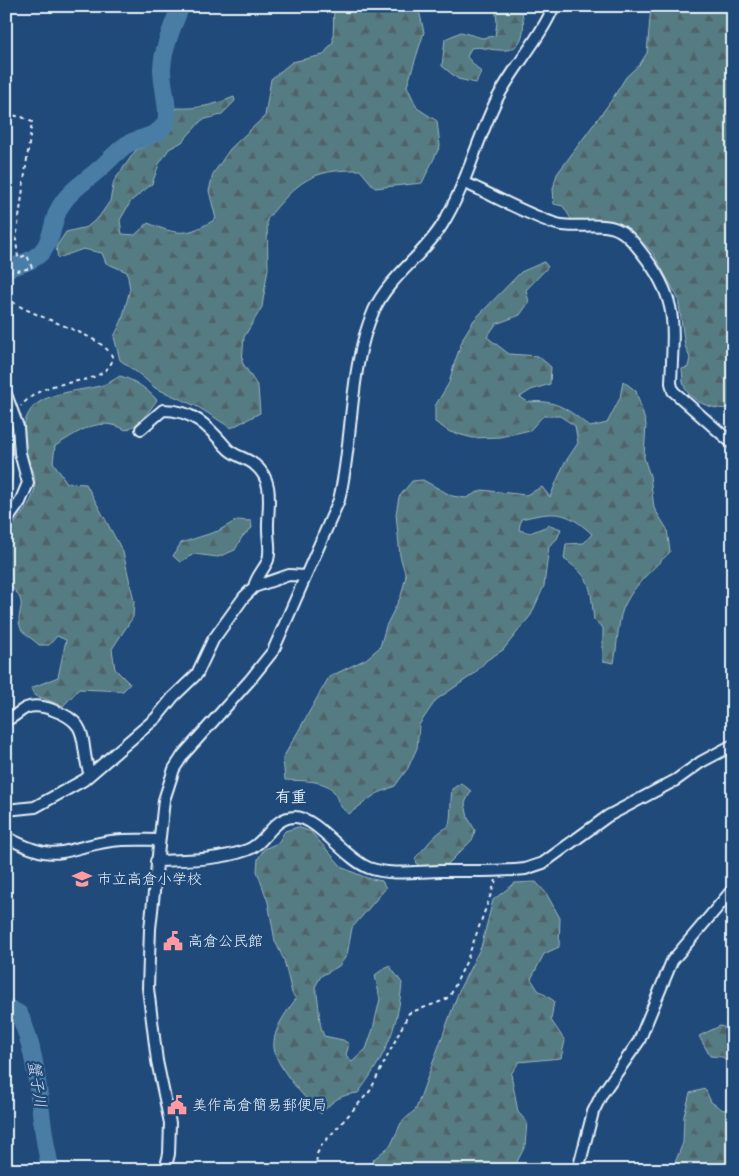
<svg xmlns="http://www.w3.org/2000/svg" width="739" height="1176" font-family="Delius,'Klee One',sans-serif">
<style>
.forest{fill:url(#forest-firs);stroke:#9eb6bd}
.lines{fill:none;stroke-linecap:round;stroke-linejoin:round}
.river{stroke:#497da6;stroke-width:18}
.minor-casing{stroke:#e8f1f8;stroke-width:14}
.path{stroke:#e8f1f8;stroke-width:2;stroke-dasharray:4 4;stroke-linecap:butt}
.minor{stroke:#1f4a7a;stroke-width:10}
.labels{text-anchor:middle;stroke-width:5;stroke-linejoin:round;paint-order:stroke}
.poi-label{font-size:15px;fill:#e8f1f8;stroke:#1f4a7a;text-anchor:start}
.neighbourhood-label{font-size:16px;font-weight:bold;fill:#e8f1f8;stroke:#1f4a7a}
.water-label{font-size:16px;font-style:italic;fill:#d0e0ec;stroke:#1f4a7a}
</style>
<defs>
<pattern id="forest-firs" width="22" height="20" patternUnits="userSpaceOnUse" patternTransform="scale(1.25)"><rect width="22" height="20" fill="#547b82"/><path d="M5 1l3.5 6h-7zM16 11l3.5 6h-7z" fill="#4e6469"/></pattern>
</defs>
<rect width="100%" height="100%" fill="#1f4a7a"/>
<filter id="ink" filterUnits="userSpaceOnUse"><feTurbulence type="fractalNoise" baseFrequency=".02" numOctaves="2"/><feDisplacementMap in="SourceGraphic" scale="10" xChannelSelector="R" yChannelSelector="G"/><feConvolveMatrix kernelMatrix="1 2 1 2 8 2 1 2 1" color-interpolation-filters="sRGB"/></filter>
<g filter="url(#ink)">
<path class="forest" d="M334,6H418L424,32L407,86L417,108L437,121L440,146L422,183L375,188L360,170C310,169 298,182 267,219L268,268L262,307L244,337L242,362L258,387L260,413L231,428L198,407L155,388L143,377L120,360L114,337L122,320L130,289L127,272L106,263L102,253L83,249L58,258L56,247L66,232L87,227L99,217L110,201L114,181L136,150L157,141L172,129L173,114L177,108C198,109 214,105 234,97L235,101L221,115L202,120L182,142L169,149L159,164L152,184L131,201L120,220L122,234L135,235L148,223C179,236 187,236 216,219L209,191L213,174L230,149L265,116L271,79L292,62L323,55L333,42Z
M495,6H534L522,13C526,30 523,53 499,50C489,50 482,46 471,48L467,57L481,72L476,83L458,79L442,66L445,39L461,32L482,38L495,36L497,22Z
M651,6H733V407C717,412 691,403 684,386C682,381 683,374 682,369L688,367L690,358L685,346L678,298L653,253L630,229L618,225L573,222L563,206L554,204L553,189L557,174L611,101L626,77L640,64L647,53Z
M544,262L548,267L526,290L529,302L520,315L496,324L487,337L509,354L538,356L551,367L550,384L531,390L520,397L528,402C556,399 569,410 590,427L607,423L620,398L623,381L636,391L646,424L644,458L650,476L654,508L667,529L670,552C651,571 625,592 620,620C617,635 617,648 614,663L603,661V628L594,620C590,587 593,579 564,559L566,544L584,543L592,534C566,510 555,511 521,519L519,530L530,533L550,525L561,529L557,539L549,546L544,586L531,615L503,650L487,660L474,674L436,700L419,725L417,748L408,768L395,786L376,794L349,814C337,805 340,803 334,792C326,779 298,781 285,780L283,758L329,677L366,659L380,647L386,626L401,596L406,576L400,556L396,514L399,497L412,481L423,480L452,496L466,498L482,490L526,495L542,487L550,497L564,464L578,443L575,426L560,416H543L530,430L500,437L473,438L450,432L435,422V406L449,383L454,364L464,336L474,320L521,272Z
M120,376C135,380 147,389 157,400C148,413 140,424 126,430C98,415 79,432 55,446L53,462L67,483L86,484L123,552L134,601L133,617L112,649L115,669L130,684L123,691L79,689L63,706L34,695L31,688L58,677L66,640L57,636L49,645H39C34,640 24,634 21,629C13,610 34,604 6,583C6,572 3,547 7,537C13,522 28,510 33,495C40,474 27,464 24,445C17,389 68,395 103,385C109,383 115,379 120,376Z
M6,450C17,464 13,483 6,499Z
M237,520L251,521L252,528L242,537L235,550L218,557L194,554L180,562L173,556L181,543L218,531Z
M461,783L471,791L465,803L468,818L475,830L473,839L448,864L418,866L415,858C426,848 434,833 448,827C452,818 450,800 452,789Z
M298,827L311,832L343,868L367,878L382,881L386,888L352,928L347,955L339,966L321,976L315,987C321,1005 317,1021 324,1036L343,1040L349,1044L346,1055L352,1062L366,1049L373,1029L380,999L375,975L389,965L402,983C398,1028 385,1057 358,1093C340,1095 333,1100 321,1114C306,1099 277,1069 274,1048C272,1031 286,1012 296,999L292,993L284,960L275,941L268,902L257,871L258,859L264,849L278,843L285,831Z
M536,882L546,893L560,918L559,947L544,954L531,979L538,990L554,1001L551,1020L565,1041L561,1058L519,1062L511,1074L518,1112L527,1122L525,1146L513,1170H370L374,1159L391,1145L401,1123L416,1109L460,988L481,947L493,900L515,883Z
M720,1026L733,1030V1078L730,1067L723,1057L710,1056L699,1036Z
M705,1089L711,1102L723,1110L733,1108V1170H672L683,1143L684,1116L690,1093Z"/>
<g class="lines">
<path class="river" d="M6,268C69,255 39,223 71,193C79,185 89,178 97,171C107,163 116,152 126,145C138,137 157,138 165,124C171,113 161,82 162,68C163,48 173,24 181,6
M6,1007L19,1014C42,1062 37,1118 51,1170"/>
<defs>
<path id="minor" d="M463,182C491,194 529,216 557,224C576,229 597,222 614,228C626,232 635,244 642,253C680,301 673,327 671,383L673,391L733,444
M6,394L18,427L20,453L28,483L20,502L6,522
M141,429L163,410C193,410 208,426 226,447C234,457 246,457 255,465C276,482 267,508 268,530C268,540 271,550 268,560C264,570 256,576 254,587
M6,720C14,718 19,711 26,708C34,705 45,707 53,710C93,724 78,742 90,775
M6,810L35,807L84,780L156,718L173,697L197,674L213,640L244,597L254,587L289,575L305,576
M6,837C59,865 59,849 111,841C127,839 142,840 158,840
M156,861C185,860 220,860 247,850C267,843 272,817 295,817C317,817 345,859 369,868C391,876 419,871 441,871C469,871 498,872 525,869L543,863L608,816L676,780L701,762L733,745
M165,1170L169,1154L170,1123L157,1061L148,988L150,929L164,800L174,769L183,755L250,680L273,651L339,500C354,438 348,369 374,310C390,276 423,256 442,225C467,185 477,138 498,97C515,65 540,39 554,6
M578,1170L593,1112L602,1094L639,1041L672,961L733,889"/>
</defs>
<use href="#minor" class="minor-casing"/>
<path class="path" d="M6,114L22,117L32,122L16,240L18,258L27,255L32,268L6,273
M6,297C29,318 107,334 113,359C105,383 69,380 50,387C40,390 28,398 21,406
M316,1170L317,1154L321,1146L370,1091L409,1013L445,1000L451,994L467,960L496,880"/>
<use href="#minor" class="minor"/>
</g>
</g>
<defs>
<symbol id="school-bare" viewBox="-9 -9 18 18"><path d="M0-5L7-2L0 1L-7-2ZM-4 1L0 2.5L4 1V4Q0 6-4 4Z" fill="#ff9aa2" stroke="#1f4a7a" stroke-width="2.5" paint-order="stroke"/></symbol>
<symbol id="civic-bare" viewBox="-9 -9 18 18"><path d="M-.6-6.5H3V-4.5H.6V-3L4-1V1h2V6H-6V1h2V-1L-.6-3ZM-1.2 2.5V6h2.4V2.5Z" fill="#ff9aa2" stroke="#1f4a7a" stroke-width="2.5" paint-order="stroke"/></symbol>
</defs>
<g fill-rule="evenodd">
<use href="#school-bare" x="68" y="865" width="28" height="28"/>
<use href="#civic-bare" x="159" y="927" width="28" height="28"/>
<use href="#civic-bare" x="163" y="1091" width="28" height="28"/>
</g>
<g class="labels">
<g class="poi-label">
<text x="97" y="884">市立高倉小学校</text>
<text x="188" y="946">高倉公民館</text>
<text x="192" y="1110">美作高倉簡易郵便局</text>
</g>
<g class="neighbourhood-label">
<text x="291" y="802">有重</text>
</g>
<g class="water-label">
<text transform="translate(38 1084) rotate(81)" y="6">蟹子川</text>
</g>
</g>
<rect width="739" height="1176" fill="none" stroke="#1f4a7a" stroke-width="25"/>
<rect x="12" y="12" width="714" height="1151" fill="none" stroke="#e8f1f8" stroke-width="2" filter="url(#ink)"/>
</svg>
